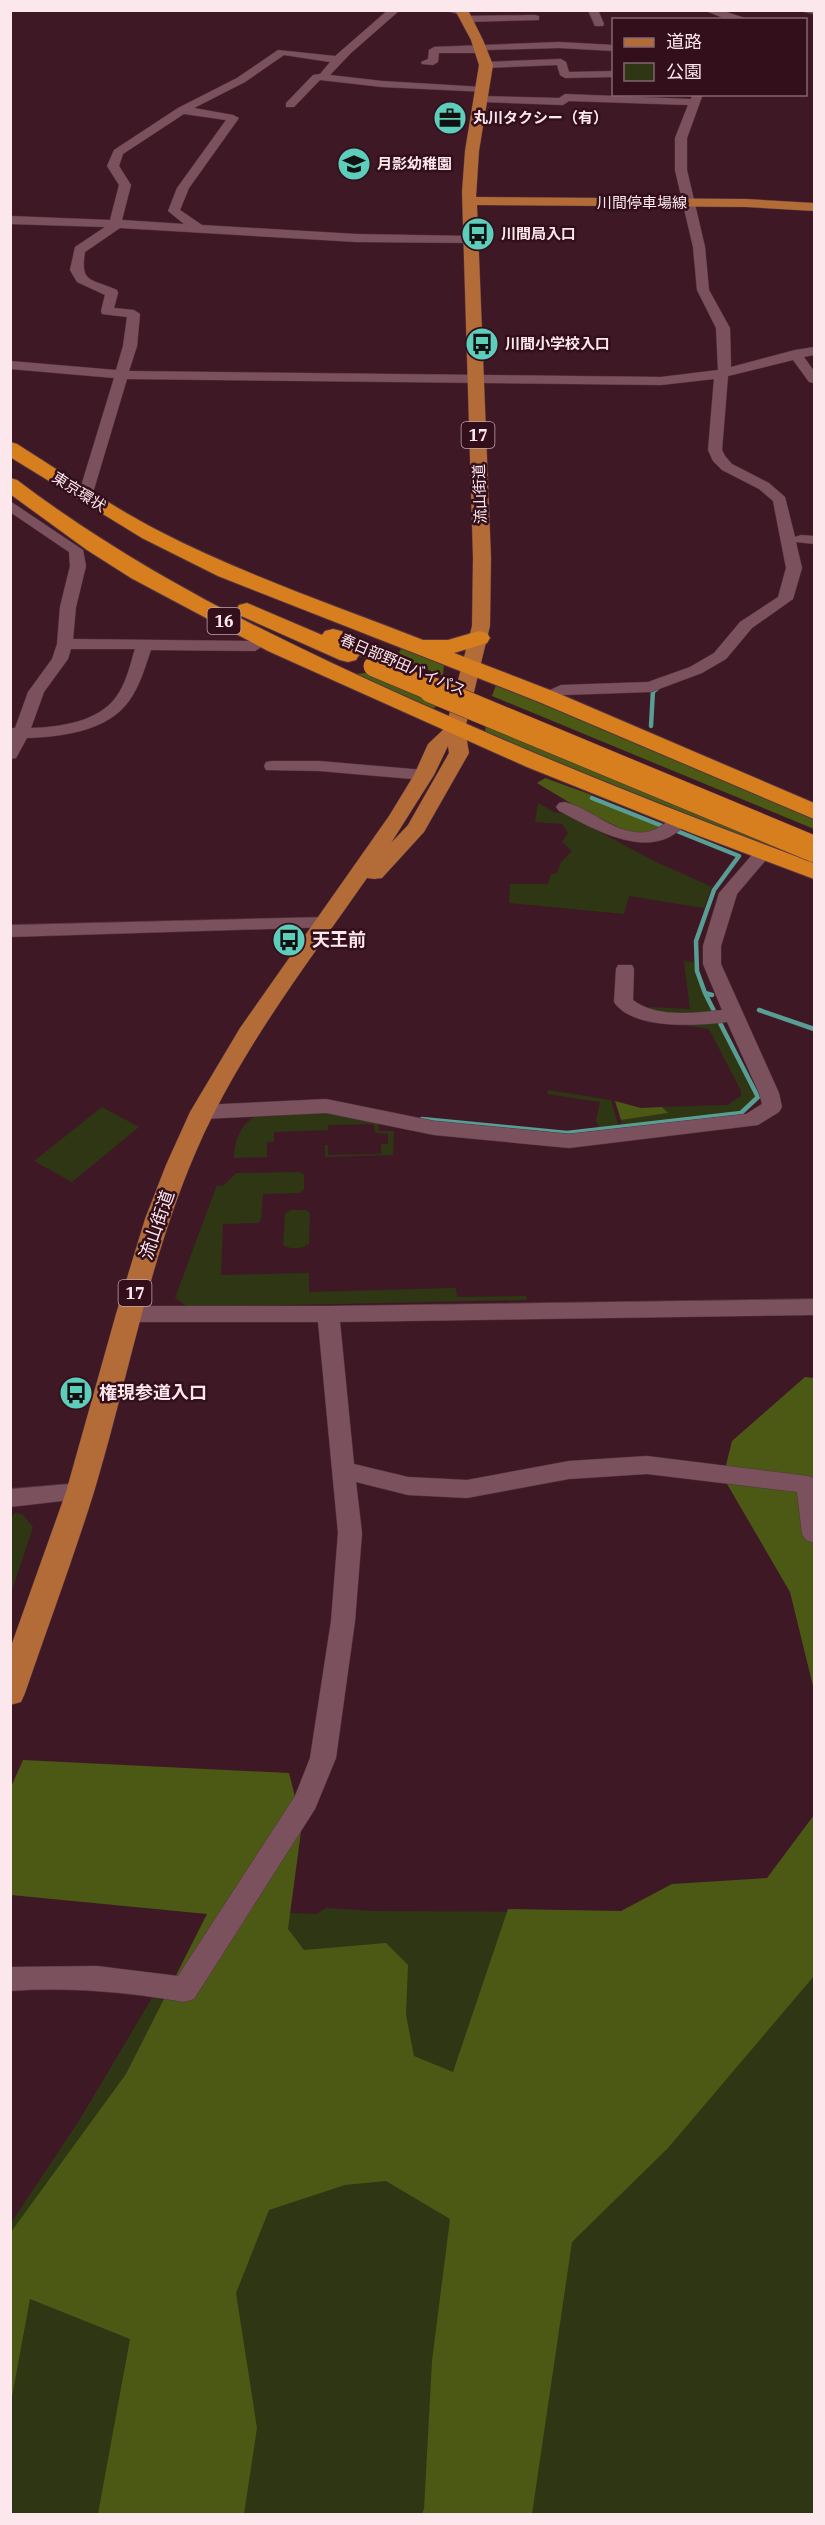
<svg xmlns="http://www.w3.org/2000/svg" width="825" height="2525" font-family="'IBM Plex Serif','Noto Sans JP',serif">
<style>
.green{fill:#2e3614}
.forest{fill:#4b5915}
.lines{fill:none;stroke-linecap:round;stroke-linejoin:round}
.stream-far1{stroke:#589e94;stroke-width:4}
.stream{stroke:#589e94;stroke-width:4.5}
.minor-casing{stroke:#53353f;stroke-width:1}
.major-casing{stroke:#53353f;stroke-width:1}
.highway-casing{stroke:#53353f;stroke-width:2}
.minor{fill:#7c515e;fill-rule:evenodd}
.major{fill:#b36c38;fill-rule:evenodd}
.highway{fill:#d77e1f;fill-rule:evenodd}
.highway-bridge-far1-casing{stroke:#53353f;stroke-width:22;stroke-linecap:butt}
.highway-bridge-casing{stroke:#53353f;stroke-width:27;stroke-linecap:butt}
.highway-bridge-far1{stroke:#d77e1f;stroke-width:21}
.highway-bridge{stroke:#d77e1f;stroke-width:26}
.labels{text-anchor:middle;stroke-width:5;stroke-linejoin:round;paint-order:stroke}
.far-poi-label{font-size:15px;font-weight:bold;fill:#fce7ec;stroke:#330f1c;text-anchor:start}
.far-street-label{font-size:15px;fill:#fce7ec;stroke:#330f1c}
.shield{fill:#330f1c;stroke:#c0a6ae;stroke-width:1.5}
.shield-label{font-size:16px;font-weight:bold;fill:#fce7ec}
.poi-label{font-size:18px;font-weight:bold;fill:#fce7ec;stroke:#330f1c;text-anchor:start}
.street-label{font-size:18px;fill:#fce7ec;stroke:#330f1c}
</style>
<rect width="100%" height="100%" fill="#3e1925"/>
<path class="green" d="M538,803L554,812L568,815L654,861L712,887L704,908L629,896L624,914L509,903L510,884H548L551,874L557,873L561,862L572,851L562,842L568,833L562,824L535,822Z
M684,961L694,962L704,994L714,1015L696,1017L649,1010V1007L690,1009Z
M717,1021L757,1097L741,1112L622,1125L621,1120L667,1113L662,1107L727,1105L741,1096V1091L709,1029L666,1022Z
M548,1090L611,1100L618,1125L599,1128L596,1121L600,1102L547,1094Z
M102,1107L139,1127L72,1182L34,1161Z
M326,1110L378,1122L379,1131H394L393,1155L325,1157V1145H328V1155L381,1154V1144H388V1134L375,1133L374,1124L328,1125V1130L274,1132V1142H267V1157L234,1158C234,1141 241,1124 256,1116Z
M300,1172L304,1175V1189L300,1193L263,1194L261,1220L258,1223L223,1224L221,1275L309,1273V1292L456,1288L457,1297L526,1296L527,1300L188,1307L175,1298L217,1185L223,1186L236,1173Z
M291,1210H306L310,1213L309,1244C301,1249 291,1250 283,1245L285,1214Z
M14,1513L22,1514L33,1527L11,1593L10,1523Z
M814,1883V2514H11V2223L80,2119L152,1998L187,2003L245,1911L316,1914L326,1908L374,1911L557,1912L597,1922Z"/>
<path class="forest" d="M399,645L444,664L443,676L395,656L401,650Z
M367,673L437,698V706L429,711L354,674Z
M497,682L814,818V829L492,696Z
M486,718L814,856V866L485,736Z
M545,778L592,795L590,798L663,827L657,832L632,834L577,807L537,783Z
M615,1101L641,1108L662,1107L668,1113L621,1120Z
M805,1377L814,1378V1690L790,1592L723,1477L732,1441Z
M23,1760L289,1773L302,1824L288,1929L304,1950L386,1943L408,1965L406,2015L414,2056L453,2072L508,1909L621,1911L672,1884L767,1878L814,1815V1976L668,2148L572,2242L532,2514H422L424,2509L432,2361L450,2219L386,2181L345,2185L269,2210L236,2293L257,2428L244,2514H98L130,2339L30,2299L11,2402V2232L126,2074L207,1914L11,1895V1787Z"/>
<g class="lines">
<path class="stream-far1" d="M653,692L658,688"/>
<path class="stream" d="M651,726L653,690
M592,798L665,827
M677,831L739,856L714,890L696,941L697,971L705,993L712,995
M705,993L716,1015
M759,1010L814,1029
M422,1119L567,1133L741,1113L758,1097L719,1021"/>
<defs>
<path id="minor" d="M388,10H400L351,53L330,75L382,81L483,87L489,90L487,92L382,87L320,80L294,107H286V103L313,75L320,74L330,62L284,55L245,82L194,108L233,115L239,118L189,188L180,210L202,225L356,234L471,236L477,240L475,243L356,242L120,228L85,252C80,283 90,278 117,290L118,293L114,308L134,310L140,314L137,346L129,371L661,377L718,370L716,328L697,290L693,247L675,170V138L688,105L569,101L563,105L482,102L476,99L482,96L559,98L565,94L691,99L692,94H703L687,138V170L705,247L709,290L730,328L731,367L795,350L814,347V355L804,357L814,371V383L809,382L793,360L728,376L722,450L725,456L732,464L769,483L785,497L795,537L801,535L814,536V544L796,542L802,568L793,599L752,628L726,659L702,673L651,692L564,695L547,702L539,697L541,694L561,685L648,682L690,667L714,653L740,622L778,597L786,568L773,501L759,489L722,470L713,461L708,450L714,379L661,385L127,379L92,496L85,500L78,496L114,378L10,369V361L116,370L123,346L127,317L102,314L101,311L105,295L77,282L70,270L75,247L105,227L10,224V216L110,220L119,185L107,166L114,150L178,108L237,78L278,50L335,56ZM184,114L226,120L177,188L168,211L184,224L122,220L131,185L119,166L123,154Z
M444,10H466L467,12L462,15Z
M588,10H598L604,24L603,26H595Z
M720,10L745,18L746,20H728L706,11Z
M803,10H814V14L804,12Z
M535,15L539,16V20L466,22L461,19L466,16Z
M559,42L614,45V51L559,48L486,50L481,53H439L438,62L433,65L422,64L421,62L428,59L429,50L434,47Z
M561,59L566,62L569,72L614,71V77L565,78L560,75L557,65L486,68L481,65L486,62Z
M10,501L83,550L86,566L76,607L73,639L252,641L263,636L271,641L255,651L151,650C145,667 140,686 129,701C108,731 61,737 27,738L16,758L10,759V728H15L28,692L52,659L57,644L60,607L70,566L69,552L10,512ZM71,649H135C130,665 126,684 116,697C98,722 60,727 31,728L44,692L68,659Z
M272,761H319L424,770L432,775L424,780L319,771L266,770L264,766L266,762Z
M565,802C593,809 616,836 647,832C660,830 668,818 680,815L686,816L689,820C655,866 596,830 559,811L556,807L559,803Z
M763,848L769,849L772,853L737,894L721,946V964L779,1093L782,1107L779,1112L758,1125L569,1148L434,1135L326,1113L202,1119L195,1117L192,1112L195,1107L202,1105L326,1099L434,1121L569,1134L746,1114L762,1104L759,1093L727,1022C697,1026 632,1030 614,1002L616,969L618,965H632L634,969L633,1000C656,1018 694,1013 722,1010L703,964V946L719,893L757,849Z
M326,917L332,919L335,923L332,927L10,937V925Z
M814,1299V1315L340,1322L354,1464L408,1477L467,1480L569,1461L647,1456L808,1476L814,1478V1543L806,1540L802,1534L797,1492L647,1474L569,1479L467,1498L408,1495L356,1482L362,1533L355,1621L336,1758L315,1809L194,1999L184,2002C126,1992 69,1987 10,1991V1967L97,1966L178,1976L295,1796L310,1758L331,1621L338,1533L318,1322H129L121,1319L118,1314L121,1309L129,1306H328Z
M80,1483L88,1486L91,1492L88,1498L10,1507V1489Z"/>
<path id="major" d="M455,10H468L483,40L493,65L479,151L476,197L746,199L814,203V211L746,207L477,205L491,558L490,626L465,729L469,753L424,832L382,878L374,879L367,878C314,954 256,1030 214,1113C154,1231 132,1366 94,1492C73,1559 48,1626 25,1693L21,1702L10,1705V1649L66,1492L116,1314L145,1219L166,1165L190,1112L240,1028L389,816L414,775L428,744L446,727L472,626L473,558L462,192L465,151L479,65L471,40ZM448,746L449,753L408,825L391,843L434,775Z"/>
<path id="highway" d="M10,442L17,444C63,473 109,505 157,530C242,574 334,605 423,640H448L479,631L487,633L490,638L487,643L454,653L555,692L814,803V819L539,702L218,576L142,538L10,457Z
M10,478L17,480C137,571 270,636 408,698C541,758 677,812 814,863V879L694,834L527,767L268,651L131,578L87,550L10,494Z
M247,603L322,635L325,631L333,629L341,631L394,653L397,658L394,663L386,665L359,655L356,660L348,662L340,660L239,615L236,610L239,605Z"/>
</defs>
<use href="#minor" class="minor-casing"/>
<use href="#major" class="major-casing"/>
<use href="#highway" class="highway-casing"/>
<use href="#minor" class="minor"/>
<use href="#major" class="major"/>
<use href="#highway" class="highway"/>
<defs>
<path id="highway-bridge-far1" d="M374,666L436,692"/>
<path id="highway-bridge" d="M432,690L814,849"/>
</defs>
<use href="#highway-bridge-far1" class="highway-bridge-far1-casing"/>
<use href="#highway-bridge" class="highway-bridge-casing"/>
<use href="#highway-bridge-far1" class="highway-bridge-far1"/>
<use href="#highway-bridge" class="highway-bridge"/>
</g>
<defs>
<symbol id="office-disc" viewBox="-11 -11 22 22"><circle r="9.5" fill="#5ccebb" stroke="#330f1c"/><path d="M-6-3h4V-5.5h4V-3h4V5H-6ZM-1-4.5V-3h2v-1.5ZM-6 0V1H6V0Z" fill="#111"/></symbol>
<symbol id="school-disc" viewBox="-11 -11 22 22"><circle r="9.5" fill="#5ccebb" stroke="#330f1c"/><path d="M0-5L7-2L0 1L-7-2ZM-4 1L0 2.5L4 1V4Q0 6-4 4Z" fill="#111"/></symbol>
<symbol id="bus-disc" viewBox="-11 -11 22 22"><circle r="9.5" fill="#5ccebb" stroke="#330f1c"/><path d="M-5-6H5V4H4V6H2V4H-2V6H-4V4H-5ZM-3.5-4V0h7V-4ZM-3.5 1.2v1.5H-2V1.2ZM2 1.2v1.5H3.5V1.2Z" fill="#111"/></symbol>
</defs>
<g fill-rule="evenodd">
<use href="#office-disc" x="431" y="99" width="38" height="38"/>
<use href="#school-disc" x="335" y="145" width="38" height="38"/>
<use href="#bus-disc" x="459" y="215" width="38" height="38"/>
<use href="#bus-disc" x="463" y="325" width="38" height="38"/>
<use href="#bus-disc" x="270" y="921" width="38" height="38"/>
<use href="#bus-disc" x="57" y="1374" width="38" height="38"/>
</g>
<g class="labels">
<g class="far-poi-label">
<text x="473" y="123">丸川タクシー（有）</text>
<text x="377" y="169">月影幼稚園</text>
<text x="501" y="239">川間局入口</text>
<text x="505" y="349">川間小学校入口</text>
</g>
<g class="far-street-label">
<text x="642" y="208">川間停車場線</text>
<text transform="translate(79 492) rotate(32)" y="5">東京環状</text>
<text transform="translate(480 494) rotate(-92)" y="5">流山街道</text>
<text transform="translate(403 665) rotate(23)" y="5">春日部野田バイパス</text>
</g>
<g class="shield">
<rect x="461.5" y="422" width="33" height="26" rx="4.5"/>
<rect x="207.5" y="608" width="33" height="26" rx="4.5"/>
<rect x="118.5" y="1280" width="33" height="26" rx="4.5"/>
</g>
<g class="shield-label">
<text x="478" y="441">17</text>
<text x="224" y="627">16</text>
<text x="135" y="1299">17</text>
</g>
<g class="poi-label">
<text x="312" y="946">天王前</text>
<text x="99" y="1399">権現参道入口</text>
</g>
<g class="street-label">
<text transform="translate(157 1225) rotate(-71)" y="6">流山街道</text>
</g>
</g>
<rect width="825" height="2525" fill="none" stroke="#fce7ec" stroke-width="24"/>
<rect x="612" y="18" width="195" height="78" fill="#330f1c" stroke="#83656f" stroke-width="1.5"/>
<rect x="624" y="38" width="30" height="9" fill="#b36c38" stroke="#83656f" stroke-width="1.5"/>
<text x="666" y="48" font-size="18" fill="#fce7ec">道路</text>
<rect x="624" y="63" width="30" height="18" fill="#2e3614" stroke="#83656f" stroke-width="1.5"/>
<text x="666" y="78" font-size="18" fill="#fce7ec">公園</text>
</svg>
